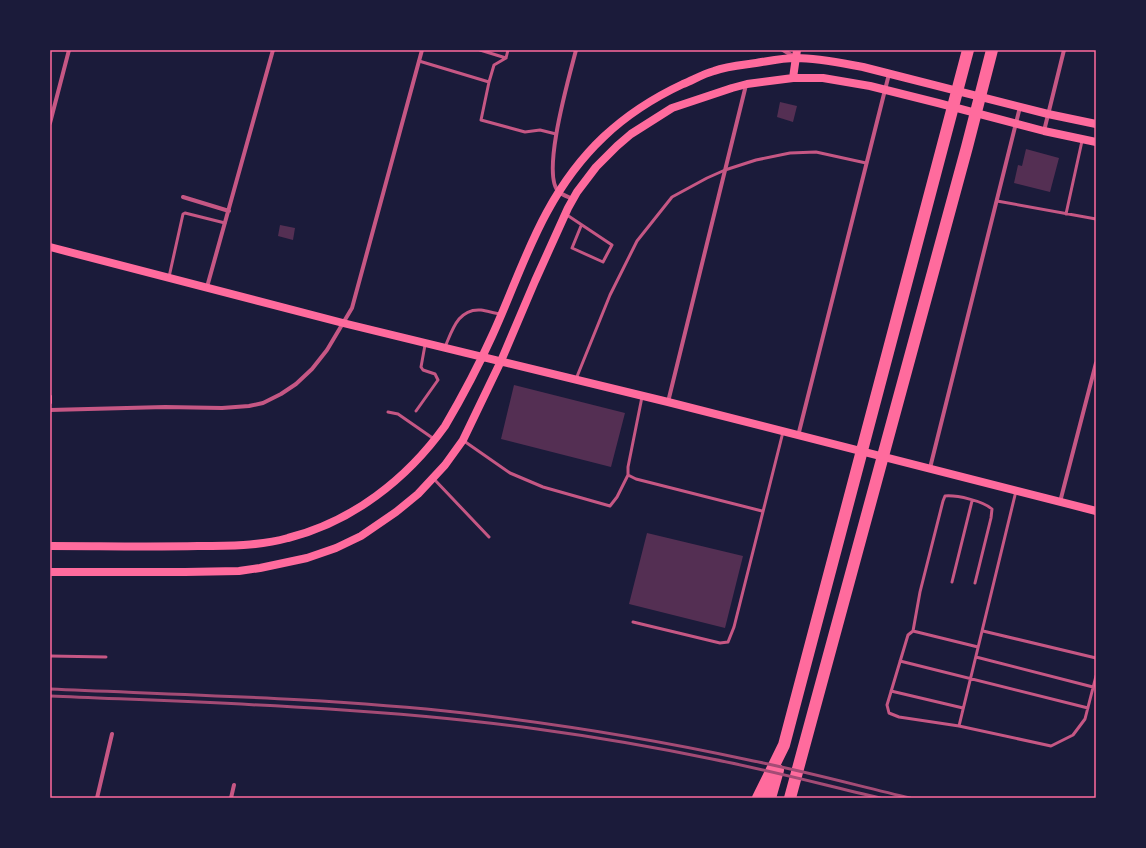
<svg xmlns="http://www.w3.org/2000/svg" width="1146" height="848" font-family="Mulish,sans-serif">
<style>
.building{fill:#542f53}
.lines{fill:none;stroke-linecap:round;stroke-linejoin:round}
.path{stroke:#ff6b9d;stroke-width:2}
.service{stroke:#c65784;stroke-width:3}
.minor{stroke:#c65784;stroke-width:4}
.secondary{stroke:#ff6b9d;stroke-width:8}
.motorway{stroke:#ff6b9d;stroke-width:12}
.rail{stroke:#a44b75;stroke-width:3}
.neatline{fill:none;stroke:#ff6b9d;stroke-width:1.5}
</style>
<rect width="100%" height="100%" fill="#1b1b3a"/>
<path class="building" d="M780,102L797,106L793,122L777,117Z
M1026,149L1059,158L1050,192L1014,183L1018,165L1022,166Z
M280,225L295,228L293,240L278,236Z
M514,385L625,413L611,467L501,439Z
M647,533L743,556L725,628L629,604Z"/>
<g class="lines">
<path class="path" d="M51,396V403"/>
<path class="service" d="M480,50L506,58L508,50
M419,61L489,82L481,120L525,132L540,130L556,134
M489,82L494,65L506,58
M997,201L1096,219
M1066,214L1082,141
M567,215L612,245L603,262L572,248L581,226
M169,277L183,214L185,213L225,223
M445,347C452,331 458,308 481,310C487,311 494,313 500,314
M576,379L610,295L637,241L672,197L707,178L725,170L756,160L790,153L816,152L866,163
M642,397L628,467V475L636,479L762,511
M416,411L438,380L435,374L423,370L421,367L425,345
M388,412L398,414L434,439
M464,441L510,473L543,487L610,506L617,497L628,475
M433,478L489,537
M1016,491L959,726L1051,746L1073,735L1085,719L1096,676
M952,582L972,501
M633,622L720,643L728,642L734,627L783,432
M913,631L920,592L943,501L945,496C957,495 983,501 992,509L991,518L975,583
M983,631L1096,658
M50,656L106,657
M976,657L1093,687
M900,661L1088,708
M891,691L963,708
M959,726L899,717L889,713L887,705L908,635L913,631L978,647"/>
<path class="minor" d="M783,50L793,56
M50,123L69,50
M1044,131L1064,50
M183,197L229,211
M573,199C569,197 562,195 559,192C540,176 570,74 576,50
M207,287L273,50
M668,402L746,85
M50,410L165,407L222,408L249,406L263,403L281,394L296,384L312,369L327,350L352,308L422,50
M798,436L889,74
M930,468L1020,107
M1060,502L1096,363
M97,798L112,734
M231,798L234,785"/>
<path class="secondary" d="M793,78L797,50
M50,247L343,323L668,402L1096,511
M50,546C99,546 149,547 198,546C228,546 259,546 288,538C352,522 407,479 445,426C462,397 478,367 492,336C511,295 525,252 547,212C579,153 621,113 683,84C693,80 703,74 714,71C727,66 742,65 756,63C769,61 782,58 796,58C818,58 841,63 863,67L1048,114L1096,124
M50,572H185L239,571L260,568L307,558L336,548L361,536L396,512L418,494L445,465L463,440L501,361L535,281L568,208L577,192L596,167L617,146L631,134L672,108L732,88L747,84L793,78H823L870,86L938,103L1044,131L1096,142"/>
<path class="motorway" d="M758,798L784,745L968,50
M770,798L778,770
M790,798L967,147L992,50"/>
<path class="rail" d="M50,689C188,695 327,698 464,713C558,724 652,739 744,759C800,770 855,785 910,798
M50,696C213,703 376,707 537,729C596,737 654,747 712,759C768,770 824,785 880,798"/>
</g>
<rect width="1146" height="848" fill="none" stroke="#1b1b3a" stroke-width="102"/>
<rect x="51" y="51" width="1044" height="746" class="neatline"/>
</svg>
